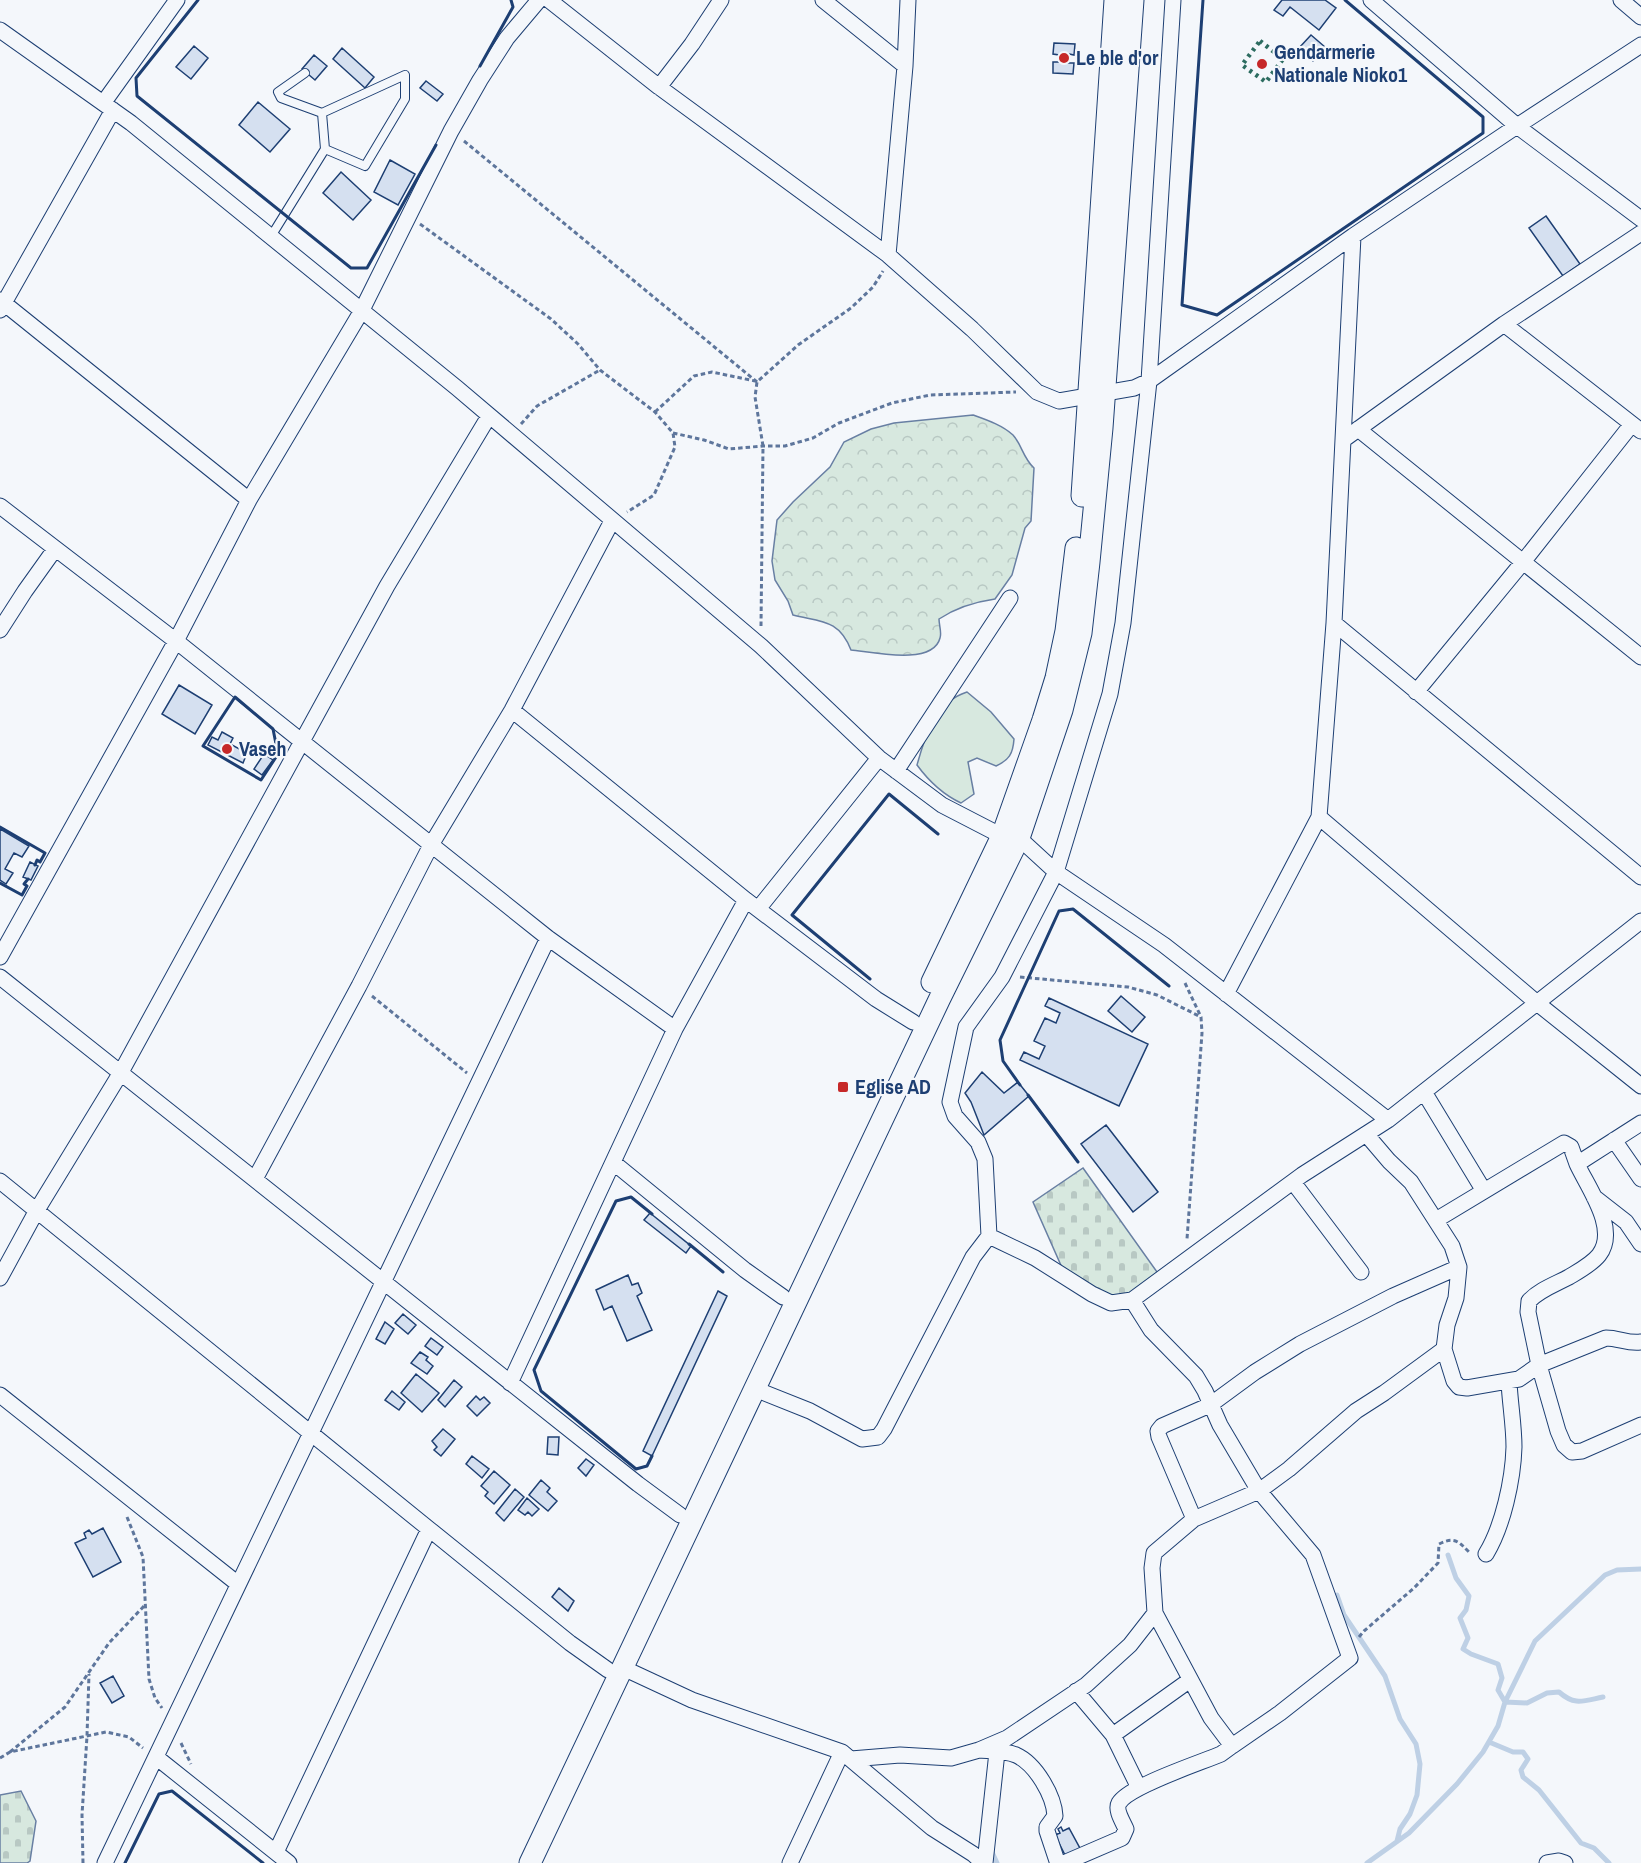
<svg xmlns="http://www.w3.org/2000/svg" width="1641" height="1863" font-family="'Archivo Narrow',sans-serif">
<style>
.grass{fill:#d7e8df;stroke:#687fa3;stroke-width:1.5}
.forest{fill:url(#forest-crowns);stroke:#687fa3;stroke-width:1.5}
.cemetery{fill:url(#cemetery-stones);stroke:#687fa3;stroke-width:1.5}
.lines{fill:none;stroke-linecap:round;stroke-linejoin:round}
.stream{stroke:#bed0e5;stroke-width:5}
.building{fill:#d5e0f0;stroke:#1d3f73;stroke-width:1.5}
.lane-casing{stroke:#1d3f73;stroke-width:10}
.street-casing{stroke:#1d3f73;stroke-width:17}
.secondary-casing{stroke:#1d3f73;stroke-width:23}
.path{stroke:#5e769c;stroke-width:3;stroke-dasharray:4.5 3;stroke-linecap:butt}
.lane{stroke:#f4f7fb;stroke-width:8}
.street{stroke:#f4f7fb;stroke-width:15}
.secondary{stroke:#f4f7fb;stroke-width:21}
.hedge{stroke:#2c6c60;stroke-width:4.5;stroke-dasharray:3 4.5;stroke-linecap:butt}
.wall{stroke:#1d3f73;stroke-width:3}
.poi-dot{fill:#c62828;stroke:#f4f7fb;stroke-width:2}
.labels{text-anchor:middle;stroke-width:4.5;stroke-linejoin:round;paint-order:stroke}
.poi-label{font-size:20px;font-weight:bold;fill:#1d3f73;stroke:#f4f7fb;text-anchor:start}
</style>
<defs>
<pattern id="forest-crowns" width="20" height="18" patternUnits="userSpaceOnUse" patternTransform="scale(1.5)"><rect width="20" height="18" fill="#d7e8df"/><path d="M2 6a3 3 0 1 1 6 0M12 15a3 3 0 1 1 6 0" fill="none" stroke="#b8c8c3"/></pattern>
<pattern id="cemetery-stones" width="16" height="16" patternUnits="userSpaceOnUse" patternTransform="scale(1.5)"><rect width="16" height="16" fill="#d7e8df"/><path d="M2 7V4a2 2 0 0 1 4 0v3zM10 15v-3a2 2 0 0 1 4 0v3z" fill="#b8c8c3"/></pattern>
</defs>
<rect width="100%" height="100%" fill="#f4f7fb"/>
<path class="grass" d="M967,692L991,712L1014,739C1013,754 1009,760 996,766L977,758L968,762L974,794L961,803C944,795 928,780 917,765C925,736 935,702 967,692Z"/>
<path class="forest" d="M973,415C987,420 1002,425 1013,435C1022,445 1023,458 1034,468L1031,521L1025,528L1012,575L995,599C974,602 957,607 939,619C939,625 942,633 940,638C933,666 872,652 851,650C839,619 821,622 793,615L788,601L775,580L772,561L777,520L793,502L830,467L844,442L871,429L894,423Z"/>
<path class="cemetery" d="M1083,1168L1162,1279L1111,1303L1067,1279L1033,1202Z
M21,1791L36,1821L30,1861L27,1863H0V1795Z"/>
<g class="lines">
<path class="stream" d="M1448,1555L1456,1578L1469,1596L1466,1610L1460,1618L1468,1638L1463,1649L1471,1654L1498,1664L1502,1678L1498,1690L1505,1702L1527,1703L1547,1693L1559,1692C1575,1706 1583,1701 1603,1697
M1337,1595L1344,1615L1385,1676L1400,1719L1416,1744L1420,1764L1417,1795L1410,1814L1400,1829L1397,1841
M1489,1742L1513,1752H1523L1528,1759L1521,1770L1523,1777L1539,1790L1581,1843L1594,1848L1609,1863
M991,1850L997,1863
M1367,1863L1409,1833L1457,1784L1483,1752L1498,1726L1505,1702L1535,1641L1605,1575L1617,1570L1641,1569"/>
</g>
<path class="building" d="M1282,0H1325L1336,8L1319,30L1290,7L1283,16L1274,10Z
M1311,35L1325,47L1313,61L1299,48Z
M1054,43L1075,44L1074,55L1069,54L1068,63H1074L1073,74L1053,73V62H1059V55L1053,54Z
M194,46L208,58L191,79L176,67Z
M342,48L374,77L365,88L333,59Z
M314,55L327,66L315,80L302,69Z
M426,81L443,94L437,101L420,88Z
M258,102L290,129L270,152L239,125Z
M390,160L415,174L398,205L374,192Z
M341,172L371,200L353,220L323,193Z
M1546,216L1580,264L1563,276L1529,228Z
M179,685L212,705L195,734L162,714Z
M222,732L233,738L230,744L247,753L243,763L208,745L212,737L218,740Z
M264,754L273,760L262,775L254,769Z
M0,829L29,846L22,857L14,853L5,869L13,873L6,884L0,880Z
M30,862L38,866L31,880L23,877Z
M1121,996L1145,1017L1132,1032L1108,1011Z
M1049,998L1148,1044L1119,1106L1020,1060L1024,1052L1039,1059L1045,1046L1034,1041L1045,1018L1056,1023L1060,1013L1045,1006Z
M982,1072L1004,1093L1018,1082L1029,1096L984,1135L971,1102L965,1093Z
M1106,1125L1158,1192L1133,1212L1081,1144Z
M650,1213L691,1246L686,1253L644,1220Z
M628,1275L632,1285L638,1283L642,1293L637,1296L652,1330L627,1341L612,1306L604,1310L596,1290Z
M718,1291L727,1296L652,1456L643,1451Z
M403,1314L416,1325L408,1334L395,1323Z
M385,1322L394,1329L385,1344L376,1339Z
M431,1338L443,1347L437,1355L425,1346Z
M420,1352L428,1357L426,1360L433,1366L427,1374L411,1363Z
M416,1374L439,1393L422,1412L401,1393Z
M454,1380L462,1387L445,1407L438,1400Z
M392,1391L405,1402L399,1410L385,1400Z
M476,1396L480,1400L484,1397L490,1403L477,1416L467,1406Z
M443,1429L455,1439L441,1456L434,1450L437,1447L432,1441Z
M548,1437H559L558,1455L547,1454Z
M472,1456L489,1469L482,1478L466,1464Z
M586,1459L594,1465L586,1476L578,1468Z
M494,1471L510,1485L494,1504L485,1496L488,1492L481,1486Z
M541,1480L550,1488L547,1492L557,1501L548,1511L529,1495Z
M515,1489L524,1497L504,1521L496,1513Z
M527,1498L539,1509L532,1516L528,1512L525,1515L518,1510Z
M103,1528L121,1562L93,1577L75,1543L86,1538L84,1533L89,1530L92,1534Z
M559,1588L574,1601L568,1611L552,1597Z
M113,1676L124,1696L112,1703L100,1683Z
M1061,1827L1063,1831L1069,1828L1082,1852L1067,1859L1055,1835L1060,1833L1058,1829Z"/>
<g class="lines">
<defs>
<path id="lane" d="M305,73L278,92L281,98L322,113L405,75V99L365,166L325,149
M270,238L325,149L322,113"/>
<path id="street" d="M549,0L659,87L888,255L972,329L1037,392L1059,401L1134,388L1149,381L1353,236L1517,126L1641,45
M823,0L905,66
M1173,0L1149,381L1123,623L1110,694L1056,872L1002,977L966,1027L950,1102L955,1116L978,1142L985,1159L989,1236L1035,1258L1092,1294L1111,1303L1132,1300L1302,1175L1388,1120L1641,921
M1371,0L1517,126L1641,219
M1621,0L1641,17
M0,30L131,123L457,388L761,646L879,758L942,805L1002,836L1019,838L1056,872L1164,945L1388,1120
M659,87L692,44L721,0
M104,102L177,0
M888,255L905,66L908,0
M0,300L249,500
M0,310L113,110
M1504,324L1641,431
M1358,429L1641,657
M1343,440L1504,324L1641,233
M0,506L176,641L548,938L675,1029
M1334,623L1641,877
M0,630L25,591L55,549
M1416,692L1523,562L1632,424
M512,710L746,900L876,999L913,1022
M896,771L1010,598
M1319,817L1537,1003L1641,1086
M758,909L879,758
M0,957L176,641L249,500L361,312L451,131L480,80L507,38L539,0
M0,977L638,1484L680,1515
M1226,994L1319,817L1334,623L1353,236
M1424,1092L1484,1191
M1366,1134L1389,1161L1411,1182L1452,1246L1459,1267L1456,1298L1447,1325L1444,1349L1454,1381L1459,1387L1467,1388L1519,1379L1539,1365L1528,1312L1529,1301C1539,1290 1556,1284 1569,1277C1579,1271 1592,1264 1599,1255C1619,1229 1588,1188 1577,1164L1641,1123
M1614,1140L1641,1179
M614,1163L745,1270L783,1297
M255,1179L359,986L431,845L512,710L612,521
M0,1181L429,1529L570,1643L608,1670
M1293,1182L1361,1272
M1594,1197L1626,1222L1641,1244
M1436,1220L1564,1143L1571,1147L1577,1164
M0,1278L37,1210L120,1074L387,586L489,416
M1132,1300L1151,1330L1196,1376L1205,1391L1220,1425L1259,1491L1313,1555L1350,1658L1280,1713L1232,1746L1211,1718L1155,1613L1152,1568L1154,1553L1194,1519L1259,1491L1289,1469L1356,1411L1384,1393L1444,1349
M1641,1342C1628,1344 1619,1338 1606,1338L1539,1365L1558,1431L1564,1445L1572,1452L1582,1451L1641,1425
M510,1383L675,1029L746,900
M755,1389L810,1411L862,1439L878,1437L884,1429L973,1257L989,1236
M0,1395L238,1584
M1194,1519L1159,1437L1158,1431L1162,1426L1210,1405L1255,1372L1300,1344L1393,1296L1459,1267
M1486,1554C1503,1526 1513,1480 1514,1447C1514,1426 1510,1403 1509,1382
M621,1667L692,1700L842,1752L932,1828L973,1854L983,1863
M1076,1691L1113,1735L1139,1788
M1113,1735L1190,1680
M979,1750C990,1751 1006,1751 1016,1755C1036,1764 1054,1796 1055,1816L1047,1827V1831L1057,1861L1063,1863
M156,1757L289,1863
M851,1759L900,1755L951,1758L979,1750L1007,1738L1086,1685L1130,1645L1155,1613
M276,1852L429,1529
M105,1863L548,938
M790,1863L842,1752
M985,1863L997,1752
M1064,1863L1122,1838L1126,1829C1123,1822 1115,1810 1119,1803C1129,1786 1200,1763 1221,1754L1232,1746
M1547,1863L1559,1861L1565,1863"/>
<path id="secondary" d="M1082,496L1115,0
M932,982L1002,836L1043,720L1056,678L1066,631L1076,548
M530,1863L940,998L1019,838L1062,710L1081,633L1089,562L1102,428L1133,0"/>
</defs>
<use href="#lane" class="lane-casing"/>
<use href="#street" class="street-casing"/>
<use href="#secondary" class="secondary-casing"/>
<path class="path" d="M464,141L757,382
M420,224L551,319L578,344L600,370L655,412L673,433L675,447L654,495L627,512
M655,412L694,376L712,372L755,381
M521,424L537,406L600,370
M673,433L704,440L729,449L763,446H785L813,438L839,423L892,403L930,395L1016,392
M761,626L763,446L755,397L757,382L798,345L851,308L873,287L883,271
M1020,977L1128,987L1157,995L1199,1016
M1185,983L1201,1017L1202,1033L1187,1239
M372,996L467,1073
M127,1517L143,1557L149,1679L155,1698L162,1708
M1359,1637L1364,1631L1414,1588L1438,1563L1439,1544C1455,1536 1459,1542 1470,1553
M181,1743L191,1764
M10,1752L65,1707L109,1643L145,1605
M0,1758L10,1752L106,1732L129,1737L143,1748
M83,1863L82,1815L87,1736L89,1674"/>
<use href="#lane" class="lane"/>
<use href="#street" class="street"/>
<use href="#secondary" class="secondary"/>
<path class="hedge" d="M1260,41L1283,59L1266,82L1242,65Z"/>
<path class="wall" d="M198,0L136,78L137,96L351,268H367L436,145
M1203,0L1182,305L1217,315L1483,133V117L1345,0
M480,66L513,7L511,0
M235,697L273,729L278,754L261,780L203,746Z
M0,827L45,853L40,862L37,860L35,865
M0,883L22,895L27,886L24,884L28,879
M870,979L792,915L889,794L938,834
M1020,1085L1003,1061L1000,1040L1059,911L1073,909L1169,986
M1028,1095L1078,1162
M652,1214L631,1197L616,1201L534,1370L541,1391L636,1469L647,1466L652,1456
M689,1244L723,1272
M125,1863L159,1794L172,1791L263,1863"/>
</g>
<g class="poi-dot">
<circle cx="1064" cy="58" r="6"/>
<circle cx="1262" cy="64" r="6"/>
<circle cx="227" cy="749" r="6"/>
<rect x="837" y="1081" width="12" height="12" rx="3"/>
</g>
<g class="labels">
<g class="poi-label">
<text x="1274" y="59">Gendarmerie<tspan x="1274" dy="23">Nationale Nioko1</tspan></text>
<text x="1076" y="65">Le ble d'or</text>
<text x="239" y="756">Vaseh</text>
<text x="855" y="1094">Eglise AD</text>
</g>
</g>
</svg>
